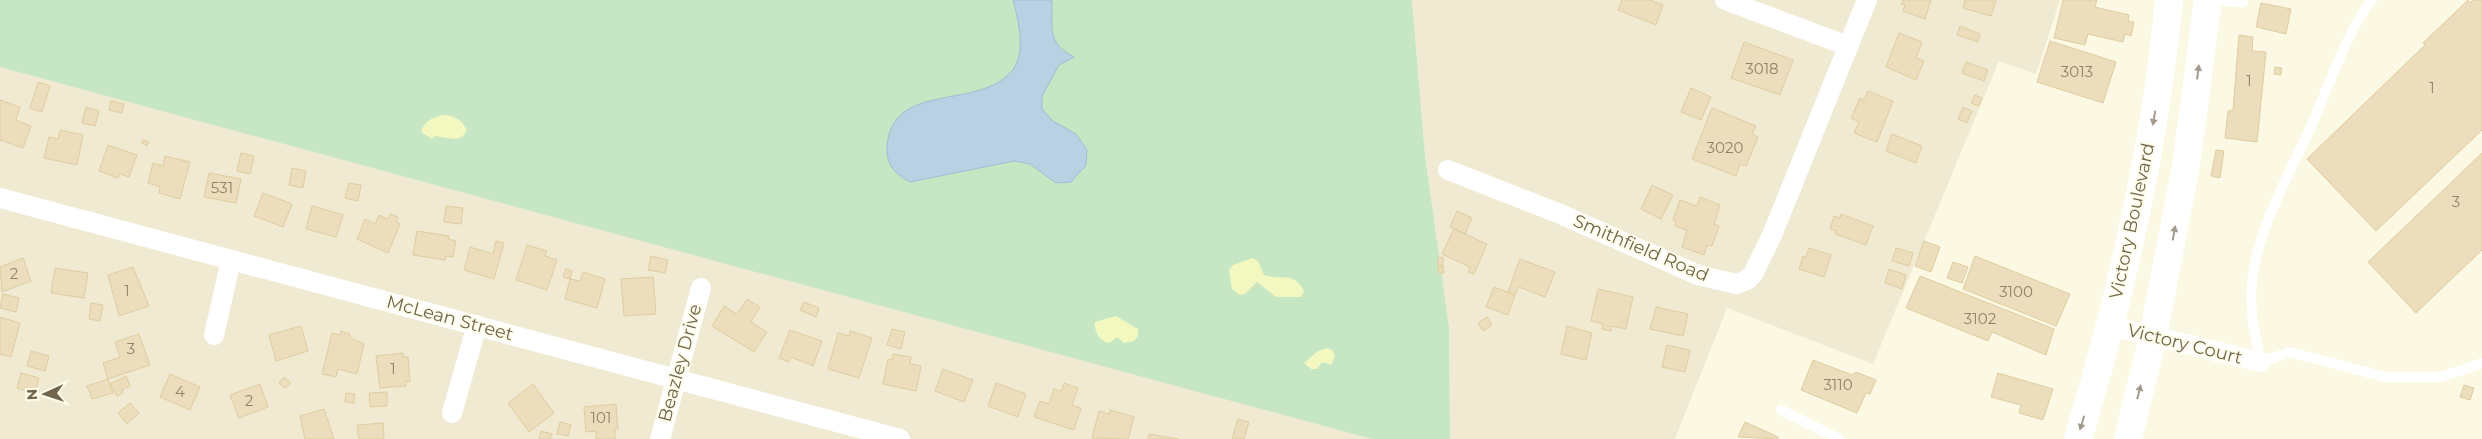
<svg xmlns="http://www.w3.org/2000/svg" width="2482" height="439" font-family="Montserrat,sans-serif">
<style>
.residential{fill:#efead1}
.green{fill:#c7e7c4}
.sand{fill:#f3f8c1}
.water{fill:#bad0e3;stroke:#a1bcd4}
.building{fill:#ecdebc;stroke:#e0cc9f}
.lines{fill:none;stroke-linecap:round;stroke-linejoin:round}
.service{stroke:#fff;stroke-width:10}
.minor{stroke:#fff;stroke-width:20}
.secondary{stroke:#fff;stroke-width:28}
.oneway{fill:#a39b8b}
.labels{text-anchor:middle;stroke-width:4;stroke-linejoin:round;paint-order:stroke}
.number-label{font-size:15px;fill:#908368}
.street-label{font-size:18px;fill:#71654c;stroke:#fefcea}
</style>
<rect width="100%" height="100%" fill="#fbf9e4"/>
<path class="residential" d="M1412,0H2060L2036,74L1999,61L1873,364L1727,308L1675,439H1450L1449,327L1425,155Z
M0,67L1258,403L1372,439H0Z"/>
<path class="green" d="M0,0H1412L1425,155L1449,327L1450,439H1372L0,67Z"/>
<path class="sand" d="M442,115C454,116 461,118 467,130L462,137L454,139L435,136L432,139L421,132C424,121 432,118 442,115Z
M1252,258L1258,261L1264,275C1282,281 1294,271 1304,291L1301,297H1276L1257,282L1245,294L1240,295L1232,289L1229,270L1233,265Z
M1116,316L1138,329V336L1134,341L1124,343L1117,337L1110,343C1100,342 1094,332 1095,322Z
M1327,348L1332,350L1335,356L1331,365L1322,362L1317,369H1311L1304,363L1318,351Z"/>
<path class="water" d="M1013,0H1052C1053,29 1046,42 1074,57L1059,65L1042,96V109L1053,121L1076,134L1087,150L1086,165L1071,182L1056,183L1030,164L1014,161L910,182C895,174 886,165 887,147C892,78 982,113 1014,68C1026,50 1018,19 1013,0Z"/>
<path class="building" d="M1622,0H1650L1663,5L1656,25L1618,10Z
M1903,0H1931L1925,19L1903,11L1905,5L1901,4Z
M1965,0H1996L1991,16L1963,8Z
M2063,0H2097L2095,7L2129,15L2128,21L2134,22L2131,36L2125,34L2123,42L2088,34L2085,45L2054,38Z
M2468,0L2470,3L2473,0H2482V130L2376,231L2307,159L2425,45L2423,43Z
M2261,3L2291,9L2286,34L2256,27Z
M1960,26L1980,34L1978,42L1957,35Z
M1899,33L1922,42L1916,58L1924,61L1916,80L1886,67Z
M2239,35L2253,37L2252,51L2266,52L2257,142L2225,138L2228,111L2233,110Z
M2050,41L2116,62L2103,103L2037,82Z
M1744,42L1793,60L1780,95L1731,78Z
M1966,62L1988,70L1984,81L1962,73Z
M2275,67L2282,68L2281,75L2274,74Z
M38,82L50,86L42,112L30,108Z
M1691,88L1711,97L1701,120L1681,112Z
M1868,91L1893,101L1877,142L1854,133L1859,122L1851,118L1860,98L1864,100Z
M1975,95L1982,98L1979,106L1971,103Z
M0,100L20,107L16,120L31,126L23,148L0,140Z
M111,101L124,104L122,113L109,110Z
M86,107L99,111L95,126L82,123Z
M1963,107L1972,111L1967,123L1958,119Z
M1712,108L1756,126L1752,134L1758,137L1746,166L1740,164L1736,176L1692,159Z
M60,130L83,135L77,165L44,158L49,137L58,139Z
M1892,134L1922,146L1916,163L1886,151Z
M143,140L149,142L147,146L142,143Z
M108,145L137,155L129,177L120,174L118,178L99,171Z
M2216,150L2224,151L2220,178L2211,176Z
M241,153L254,156L250,174L237,171Z
M2482,153V250L2416,313L2368,262Z
M165,156L190,162L180,199L159,193L160,187L148,183L153,163L163,166Z
M292,168L306,171L303,188L289,185Z
M209,173L241,179L236,203L204,197Z
M349,183L361,185L358,201L345,198Z
M1652,185L1673,195L1661,219L1641,209Z
M263,193L292,204L283,227L254,216Z
M1700,197L1720,205L1714,224L1719,226L1712,246L1707,245L1704,255L1682,247L1687,230L1675,226L1676,221L1673,220L1680,200L1697,206Z
M312,206L343,215L336,237L306,229Z
M446,206L463,208L461,224L444,222Z
M1457,211L1472,218L1465,234L1450,227Z
M390,214L398,217L396,222L400,224L388,253L357,239L365,219L375,224L379,215L388,219Z
M1841,214L1873,226L1866,245L1835,234L1836,231L1830,229L1834,216L1840,218Z
M1454,229L1487,244L1474,274L1468,272L1470,267L1442,254Z
M417,231L449,236L448,239L456,241L453,257L446,256L445,260L413,255Z
M496,241L504,243L494,279L464,270L470,247L493,254Z
M1924,241L1940,247L1931,272L1915,266Z
M527,245L547,251L545,256L557,260L547,290L516,280Z
M1809,248L1831,255L1824,277L1799,269L1803,256L1806,257Z
M1896,248L1913,253L1909,266L1892,261Z
M651,256L668,260L665,273L648,270Z
M1975,256L2070,294L2056,326L1963,289Z
M1443,257V266H1438V258Z
M23,258L31,281L2,292L0,267Z
M1520,259L1555,272L1545,297L1519,287L1515,295L1508,292Z
M1953,262L1968,267L1962,283L1947,278Z
M1438,266H1443L1444,273H1439Z
M133,267L149,306L119,316L108,275Z
M55,268L88,273L84,298L51,293Z
M566,269L572,271L570,279L563,277Z
M1889,269L1906,275L1902,289L1885,283Z
M583,272L605,279L597,308L565,299L570,279L580,281Z
M1920,276L2054,329L2046,355L1992,332L1988,341L1906,308Z
M653,277L656,314L624,316L621,279Z
M1494,287L1515,295L1508,315L1486,307Z
M1598,289L1633,297L1626,329L1612,326L1611,331L1602,329L1603,324L1591,321Z
M3,294L19,298L16,312L0,308Z
M747,299L760,307L751,322L767,332L754,352L712,326L724,306L737,314Z
M804,302L819,308L816,317L800,310Z
M91,303L103,305L100,321L89,319Z
M1656,307L1688,314L1683,336L1650,329Z
M0,317L20,323L11,357L0,354Z
M1487,317L1492,325L1483,331L1478,323Z
M301,326L308,351L276,361L269,335Z
M1567,326L1592,333L1586,360L1561,354Z
M892,329L905,332L901,349L887,345Z
M790,330L822,341L813,366L791,357L789,362L779,358Z
M341,331L350,334L349,337L364,344L357,374L338,369L336,377L322,374L332,333L340,335Z
M850,331L872,338L859,378L828,369L838,333L849,336Z
M139,334L150,365L108,379L103,363L120,357L115,342Z
M1667,345L1690,350L1685,372L1662,367Z
M31,351L49,356L45,371L27,366Z
M403,353L404,357H408L410,382L406,381V386L380,388L376,356Z
M893,354L911,357L910,364L921,366L916,391L883,384L888,359L892,360Z
M1813,360L1852,375L1856,372L1876,380L1870,394L1866,393L1857,413L1801,390Z
M943,369L973,380L964,402L935,391Z
M21,373L39,378L35,393L17,388Z
M1998,373L2053,389L2043,420L2019,413L2021,405L1991,397Z
M170,374L200,387L190,410L160,397Z
M126,376L130,386L122,390L123,393L117,396L110,384Z
M284,377L291,383L285,388L279,383Z
M108,379L113,393L92,399L87,386Z
M996,383L1026,394L1018,417L988,406Z
M1064,383L1078,388L1072,405L1081,408L1074,430L1034,417L1040,401L1049,404L1054,389L1061,391Z
M260,384L268,407L239,418L230,395Z
M533,384L554,413L529,432L508,403Z
M2464,385L2474,388L2470,400L2460,397Z
M387,392V406L370,407L369,393Z
M346,393L355,394L354,403L345,402Z
M130,403L139,413L127,424L118,413Z
M616,404L618,429H615V439H596V431L586,432L584,407Z
M324,409L334,439H305L300,416Z
M1110,410L1134,417L1128,439L1092,438L1099,411L1109,414Z
M1238,419L1249,422L1244,439H1232Z
M560,422L571,425L568,436L557,434Z
M1745,422L1778,437V439L1738,437Z
M383,423L384,439H359L357,425Z
M541,431L552,434L550,439H539Z
M1149,434L1179,439H1148Z"/>
<g class="lines">
<path class="service" d="M2213,0L2243,2V0
M2372,0C2349,27 2328,88 2313,122C2291,172 2262,219 2253,273C2248,306 2254,330 2261,362L2290,352L2385,377H2441L2482,363
M1781,410L1839,439"/>
<path class="minor" d="M1725,0L1848,46
M1448,170L1558,213L1698,275L1736,284L1747,280L1753,274L1772,235L1867,0
M0,198L900,439
M2110,326L2261,362
M214,335L231,260
M452,413L477,325
M660,439L701,288"/>
<path class="secondary" d="M2078,439C2121,296 2155,149 2169,0
M2128,439L2153,336L2186,166L2208,0"/>
</g>
<defs><path id="oneway-solid" d="M-6-.8H1V-3.2L6.5 0L1 3.2V.8H-6Z" transform="scale(1.25)"/></defs>
<g class="oneway">
<use href="#oneway-solid" transform="translate(2198 72) rotate(-83)"/>
<use href="#oneway-solid" transform="translate(2154 118) rotate(100)"/>
<use href="#oneway-solid" transform="translate(2174 233) rotate(-80)"/>
<use href="#oneway-solid" transform="translate(2139 392) rotate(-76)"/>
<use href="#oneway-solid" transform="translate(2082 423) rotate(107)"/>
</g>
<g class="labels">
<g class="number-label">
<text x="1762" y="74">3018</text>
<text x="2077" y="77">3013</text>
<text x="2249" y="86">1</text>
<text x="2432" y="93">1</text>
<text x="1725" y="153">3020</text>
<text x="222" y="193">531</text>
<text x="2456" y="207">3</text>
<text x="14" y="279">2</text>
<text x="127" y="296">1</text>
<text x="2016" y="297">3100</text>
<text x="1980" y="324">3102</text>
<text x="131" y="354">3</text>
<text x="393" y="374">1</text>
<text x="1838" y="390">3110</text>
<text x="180" y="397">4</text>
<text x="249" y="406">2</text>
<text x="601" y="423">101</text>
</g>
<g class="street-label">
<text transform="translate(2132 221) rotate(-78)" y="6">Victory Boulevard</text>
<text transform="translate(1641 248) rotate(23)" y="6">Smithfield Road</text>
<text transform="translate(450 318) rotate(15)" y="6">McLean Street</text>
<text transform="translate(2185 344) rotate(14)" y="6">Victory Court</text>
<text transform="translate(680 363) rotate(-75)" y="6">Beazley Drive</text>
</g>
</g>
<g transform="translate(45 394) rotate(267)" stroke="#fefcea" stroke-width="4" paint-order="stroke">
<path d="M0-4L9 19L0 12L-9 19Z" fill="#71654c"/>
<text y="-8" font-size="14" font-weight="bold" text-anchor="middle" fill="#71654c">N</text>
</g>
</svg>
